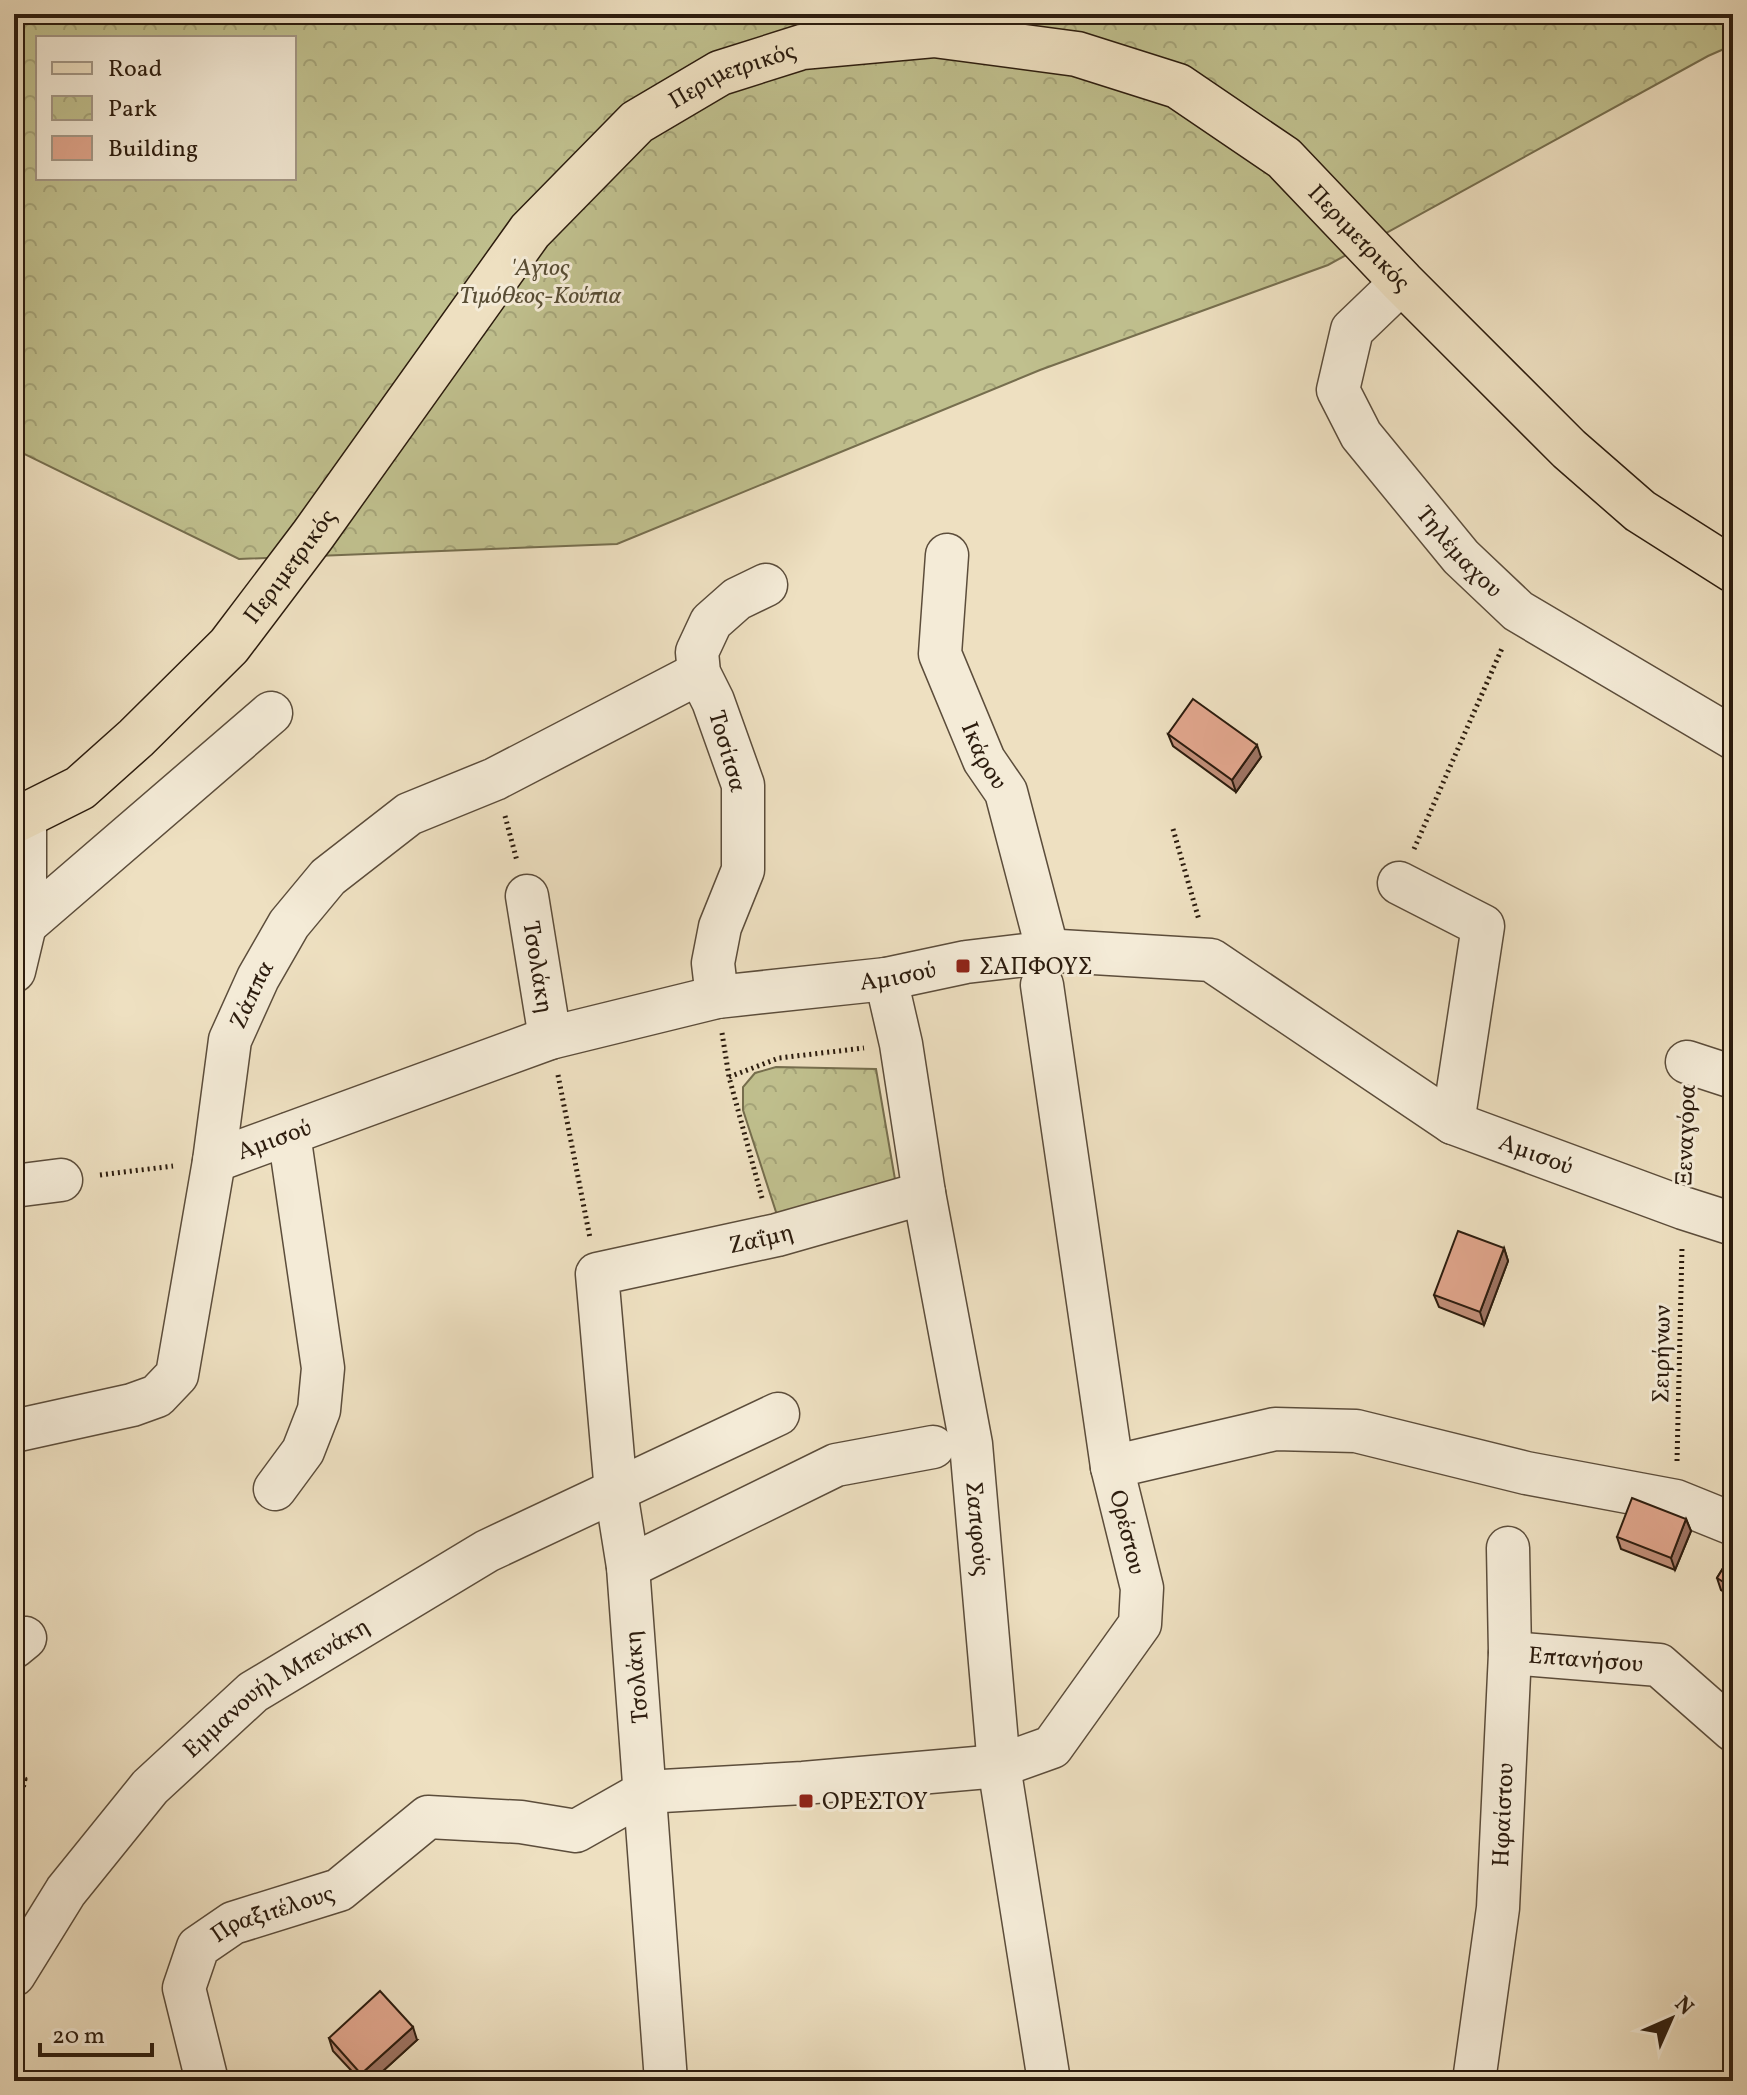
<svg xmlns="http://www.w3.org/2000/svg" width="1747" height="2095" font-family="Vollkorn,serif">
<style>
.park{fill:url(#park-crowns);stroke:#766e4e;stroke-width:2;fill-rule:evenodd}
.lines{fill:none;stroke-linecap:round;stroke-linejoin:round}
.minor-casing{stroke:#5c4d3b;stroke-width:45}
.major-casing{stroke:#2c1c0e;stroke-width:47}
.path{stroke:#2c1c0e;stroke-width:5;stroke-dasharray:2 4;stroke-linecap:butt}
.minor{stroke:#f4ebd7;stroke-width:42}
.major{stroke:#eee0c1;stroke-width:44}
.wall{fill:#c28f79;stroke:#2c1c0e;stroke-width:2}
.shaded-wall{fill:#9e7463;stroke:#2c1c0e;stroke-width:2}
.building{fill:#e1a68d;stroke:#2c1c0e;stroke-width:2}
.poi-dot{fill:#8f2418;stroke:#f4ebd7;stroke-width:3}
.labels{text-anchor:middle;stroke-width:6;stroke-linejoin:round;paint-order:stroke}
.street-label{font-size:24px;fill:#2c1c0e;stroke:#f4ebd7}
.park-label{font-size:24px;font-style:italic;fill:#584d34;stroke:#f4ebd7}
.poi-label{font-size:24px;fill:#2c1c0e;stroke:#f4ebd7;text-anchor:start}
</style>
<defs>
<pattern id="park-crowns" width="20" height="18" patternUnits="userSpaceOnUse" patternTransform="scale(2)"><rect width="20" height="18" fill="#c0c08e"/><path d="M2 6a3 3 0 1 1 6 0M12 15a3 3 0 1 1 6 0" fill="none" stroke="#a5a479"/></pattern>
</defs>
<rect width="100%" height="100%" fill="#eee0c1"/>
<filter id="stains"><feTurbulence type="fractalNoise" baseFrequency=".0025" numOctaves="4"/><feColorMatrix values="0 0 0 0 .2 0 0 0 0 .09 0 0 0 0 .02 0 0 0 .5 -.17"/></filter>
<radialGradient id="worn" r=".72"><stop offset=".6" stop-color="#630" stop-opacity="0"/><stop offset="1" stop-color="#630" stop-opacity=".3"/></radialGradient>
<path class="park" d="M14,14H1733V45L1708,56L1328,265L1040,370L617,544L239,559L14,449ZM38,38H294V178H38Z
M776,1067L876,1069L896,1185L777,1215L743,1110V1087L755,1073Z"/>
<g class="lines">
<defs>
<g id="minor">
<path id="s1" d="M1402,282L1352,330L1338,390L1361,435L1461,557L1518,611L1733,738"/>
<path id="s2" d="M947,555L940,654L984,760L1006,792L1048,952"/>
<path d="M1399,883L1483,926L1453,1123"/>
<path id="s3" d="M527,896L550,1038"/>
<path d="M25,925L271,713"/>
<path d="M14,971L25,925V818"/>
<path id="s4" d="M886,979L901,1044L924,1193L971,1444L999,1766L1049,2081"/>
<path d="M1042,985L1112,1467"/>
<path d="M717,997L713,963L720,927L743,870V785L713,701L699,673L697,652L711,622L737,599L766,585"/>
<path d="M1687,1062L1733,1077"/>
<path id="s5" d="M214,1161L550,1038L717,997L886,979L966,962L1060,951L1211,960L1453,1123L1683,1208L1733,1224"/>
<path d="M14,1186L61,1180"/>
<path id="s6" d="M14,1431L132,1405L157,1396L177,1375L214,1161L230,1040L258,978L289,924L328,877L409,814L495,779L699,673"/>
<path d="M275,1489L303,1451L319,1410L323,1368L289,1134"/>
<path d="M628,1567L836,1465L933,1447"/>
<path d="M14,1647L25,1638"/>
<path id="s7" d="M1510,1653L1659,1665L1733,1730"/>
<path id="s8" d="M14,1975L66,1891L150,1787L253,1692L487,1551L778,1414"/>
<path id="s9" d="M207,2081L184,1988L198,1947L233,1923L339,1890L428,1817L521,1822L576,1831L645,1792L803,1783L999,1766L1052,1747L1140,1624L1142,1588L1112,1467L1275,1429L1356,1431L1526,1473L1676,1501L1733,1524"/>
<path id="s10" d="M666,2081L628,1567L616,1492L597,1274L777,1235L924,1193"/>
<path id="s11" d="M1474,2081L1498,1908L1510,1653L1508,1548"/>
</g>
<g id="major">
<path id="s12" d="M14,821L80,788L136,738L229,646L313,535L530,231L637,122L720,73L802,47L934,35L1077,54L1178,86L1284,158L1402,282L1569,449L1640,511L1733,570"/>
</g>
</defs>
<use href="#minor" class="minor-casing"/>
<use href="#major" class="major-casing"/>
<path class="path" d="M505,816L517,861
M1173,829L1199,920
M1414,849L1503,646
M722,1033L729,1077L762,1198
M558,1075L590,1238
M729,1077L779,1058L864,1048
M1684,1169L1686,1103
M100,1175L173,1166
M1677,1461L1682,1247
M14,1774L25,1779L14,1834"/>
<use href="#minor" class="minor"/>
<use href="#major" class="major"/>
</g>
<path class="wall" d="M1168,734L1261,757L1236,792L1173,746Z
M1504,1248L1508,1261L1484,1325L1439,1307L1434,1295Z
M1686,1519L1691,1531L1675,1570L1621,1549L1617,1537Z
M1733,1552V1597L1721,1590L1717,1578Z
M329,2038L417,2040L372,2081H361L333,2051Z"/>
<path class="shaded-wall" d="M1257,745L1261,757L1236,792L1232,780Z
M1504,1248L1508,1261L1484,1325L1480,1312Z
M1686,1519L1691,1531L1675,1570L1671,1558Z
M413,2027L417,2040L372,2081H364L361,2074Z"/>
<path class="building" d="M1193,699L1257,745L1232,780L1168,734Z
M1458,1231L1504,1248L1480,1312L1434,1295Z
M1632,1498L1686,1519L1671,1558L1617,1537Z
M1733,1552V1588L1717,1578Z
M380,1991L413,2027L361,2074L329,2038Z"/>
<g class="poi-dot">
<rect x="955" y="958" width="16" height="16" rx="4"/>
<rect x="798" y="1793" width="16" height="16" rx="4"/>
</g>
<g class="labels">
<g class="street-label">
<text dy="8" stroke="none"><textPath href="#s12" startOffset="1052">Περιμετρικός</textPath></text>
<text dy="8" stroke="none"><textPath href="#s12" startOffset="1748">Περιμετρικός</textPath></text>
<text dy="8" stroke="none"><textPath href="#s1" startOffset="334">Τηλέμαχου</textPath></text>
<text dy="8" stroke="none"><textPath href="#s12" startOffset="380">Περιμετρικός</textPath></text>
<text transform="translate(728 751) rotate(74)" y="8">Τοσίτσα</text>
<text dy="8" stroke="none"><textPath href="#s2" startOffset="210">Ικάρου</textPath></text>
<text dy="8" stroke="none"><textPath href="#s3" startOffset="72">Τσολάκη</textPath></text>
<text dy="8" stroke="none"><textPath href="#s5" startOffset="712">Αμισού</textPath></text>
<text dy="8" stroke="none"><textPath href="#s6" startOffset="566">Ζάππα</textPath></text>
<text transform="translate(1685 1135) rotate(-88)" y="8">Ξεναγόρα</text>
<text dy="8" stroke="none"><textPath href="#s5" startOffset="64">Αμισού</textPath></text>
<text dy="8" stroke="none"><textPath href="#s5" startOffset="1408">Αμισού</textPath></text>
<text dy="8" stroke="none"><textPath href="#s10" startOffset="978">Ζαΐμη</textPath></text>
<text transform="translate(1661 1354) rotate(-89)" y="8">Σειρήνων</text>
<text dy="8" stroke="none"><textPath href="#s4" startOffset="558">Σαπφούς</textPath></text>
<text transform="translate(1128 1532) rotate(76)" y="8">Ορέστου</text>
<text dy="8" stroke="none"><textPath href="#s7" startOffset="76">Επτανήσου</textPath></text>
<text transform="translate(636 1677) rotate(-95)" y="8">Τσολάκη</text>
<text dy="8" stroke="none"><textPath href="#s8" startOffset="394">Εμμανουήλ Μπενάκη</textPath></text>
<text dy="8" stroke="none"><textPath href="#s11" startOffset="268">Ηφαίστου</textPath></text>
<text dy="8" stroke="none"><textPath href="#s9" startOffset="222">Πραξιτέλους</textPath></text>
</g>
<g class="park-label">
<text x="540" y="275">'Αγιος<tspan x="540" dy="28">Τιμόθεος-Κούπια</tspan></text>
</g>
<g class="poi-label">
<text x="979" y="974">ΣΑΠΦΟΥΣ</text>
<text x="822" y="1809">ΟΡΕΣΤΟΥ</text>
</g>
</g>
<rect width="1747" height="2095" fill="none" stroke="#eee0c1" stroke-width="48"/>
<rect x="16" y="16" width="1715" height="2063" fill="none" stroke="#2c1c0e" stroke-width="4"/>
<rect x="24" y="24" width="1699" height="2047" fill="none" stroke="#2c1c0e" stroke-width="2"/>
<rect x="36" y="36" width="260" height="144" fill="#f4ebd7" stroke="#a49887" stroke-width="2"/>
<rect x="52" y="62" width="40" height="12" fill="#eee0c1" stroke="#a49887" stroke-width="2"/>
<text x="108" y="76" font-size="24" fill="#2c1c0e">Road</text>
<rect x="52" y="96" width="40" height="24" fill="url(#park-crowns)" stroke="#a49887" stroke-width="2"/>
<text x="108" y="116" font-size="24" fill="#2c1c0e">Park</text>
<rect x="52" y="136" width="40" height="24" fill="#e1a68d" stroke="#a49887" stroke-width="2"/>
<text x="108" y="156" font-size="24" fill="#2c1c0e">Building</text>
<g transform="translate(1671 2019) rotate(45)" stroke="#f4ebd7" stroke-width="6" paint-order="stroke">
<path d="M0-6L14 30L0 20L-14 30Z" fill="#2c1c0e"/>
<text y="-12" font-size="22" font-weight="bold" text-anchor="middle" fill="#2c1c0e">N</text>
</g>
<path d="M40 2043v12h112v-12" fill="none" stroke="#2c1c0e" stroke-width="4"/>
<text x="52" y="2043" font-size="24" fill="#2c1c0e" stroke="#f4ebd7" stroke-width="6" paint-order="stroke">20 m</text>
<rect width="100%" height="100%" filter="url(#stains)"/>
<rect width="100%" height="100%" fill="url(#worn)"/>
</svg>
